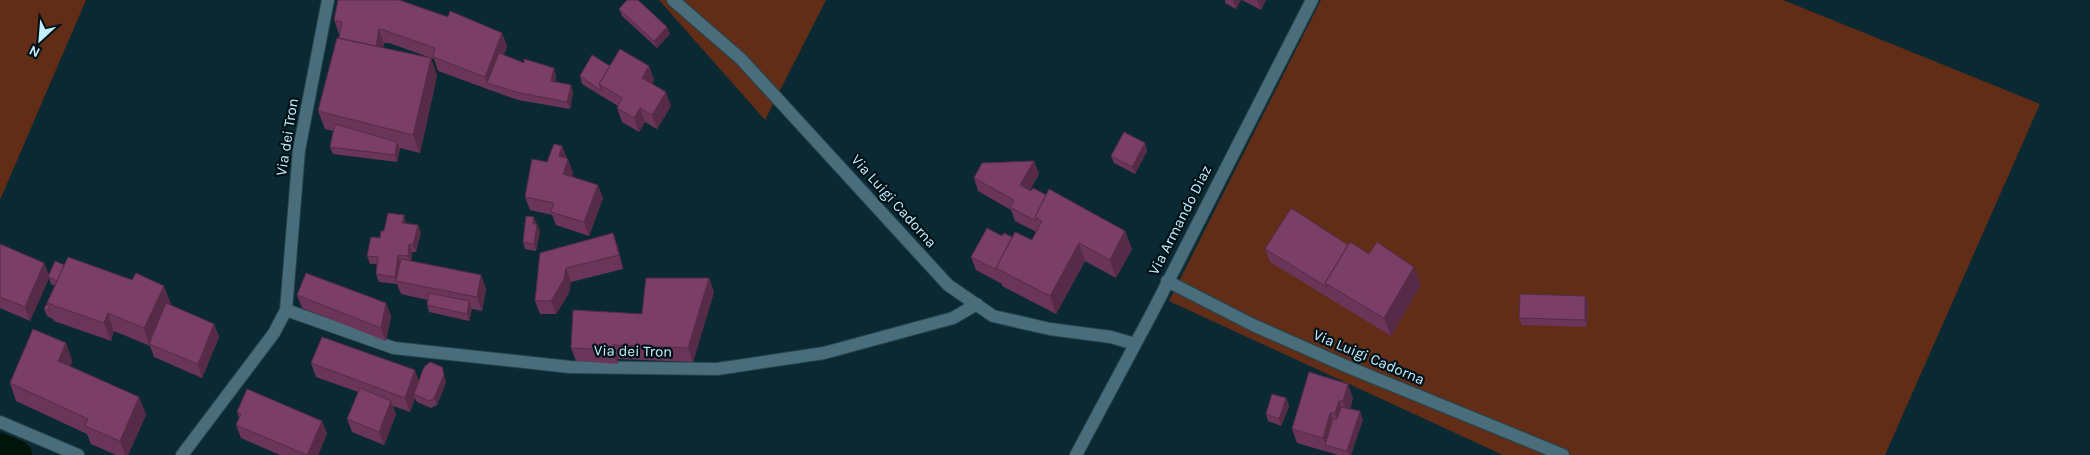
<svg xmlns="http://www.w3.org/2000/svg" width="2090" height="455" font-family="Karla,sans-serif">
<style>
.green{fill:#622d17}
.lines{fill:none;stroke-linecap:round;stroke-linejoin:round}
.canal{stroke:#00150a;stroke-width:30}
.street-casing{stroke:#24454f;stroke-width:14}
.street{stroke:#496d7a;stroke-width:12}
.wall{fill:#6a3558}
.shaded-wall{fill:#562b47}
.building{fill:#7b3e66;stroke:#562b47}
.labels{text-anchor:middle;stroke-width:4.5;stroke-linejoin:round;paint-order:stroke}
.street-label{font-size:15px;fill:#c4efff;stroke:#001117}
</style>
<rect width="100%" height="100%" fill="#0a2932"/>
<path class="green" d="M0,0H86L0,200Z
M659,0H826L765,120Z
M1321,0H1783L2040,104L1885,455H1503L1169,301Z"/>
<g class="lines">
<path class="canal" d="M0,448L17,455"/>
<defs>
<path id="street" d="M673,0L741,59L948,285L993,316L1050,329L1111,337L1135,344
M1167,281L1253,325L1348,367L1563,455
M286,310L394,348L570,367L717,369L824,353L953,318L977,304
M0,422L78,455
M182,455L274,333L286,310L299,150L328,0
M1076,455L1153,311L1312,0"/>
</defs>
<use href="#street" class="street-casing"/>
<use href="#street" class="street"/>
</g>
<path class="wall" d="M1225,0H1241L1236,9L1225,3Z
M1242,0H1266L1261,10Z
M619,9L670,34L657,48L622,16Z
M448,17L502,33L507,46L504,55L556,75L555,82L573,92L570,109L518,100L490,90L438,71L434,59L389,43H384L383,48L431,58L437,76L420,153L400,148V149L397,162L333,154L330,147L333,131L325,129L318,111L340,34H339L334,20Z
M610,66H649L654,80L652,84L671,106L657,129L645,122L639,132L622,122L617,108L618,106L582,84L580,76Z
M1145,143L1147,151L1135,174L1114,163L1111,156Z
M562,146L573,173L572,176L603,198L589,236L556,225L552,215L530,210L525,197L547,162Z
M1034,161L1039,174L1030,190L1046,195L1125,231L1132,249L1116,278L1085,261L1056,314L1002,286V284L976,270L971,257L1002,236L1032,240L1036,232L1015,221L1011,210L978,191L974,178Z
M406,223L421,232L416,252H412L411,261L481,275L486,289L482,311L472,309L469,321L429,312L427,305L428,300L401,294L397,284L379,282L376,274L377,264H370L367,256L380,238L384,231Z
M536,224L540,231L536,251L525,249L523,242Z
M613,233L618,247L623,269L571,282L569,293L556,314H540L535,301L540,253Z
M0,244L44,263L49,275L64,265L171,304L170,305L214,324L219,337L202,378L154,357L150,346L114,331L111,341L54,321L53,319L47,316L44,309L55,286L51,284L49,278L30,321L0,308Z
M1348,245L1369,254L1421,285L1391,336L1270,262L1265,249Z
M709,278L714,292L693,362L618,359V364L576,361L571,348L642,314Z
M297,295L386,303L391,316L386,341L302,308Z
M1588,303L1587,327L1522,325L1519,318Z
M66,343L72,361L70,366L139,397L146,415L128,455H116L91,444L87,434L16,401L10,383Z
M311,363L419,380L442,367L446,382L437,405L431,408L417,402L415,398L410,412L393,406L396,414L384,445L352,432L347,419L358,392L316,377Z
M1309,372L1353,398L1350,409L1363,419L1351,455H1338L1297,443L1292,429Z
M1286,398L1289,406L1281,426L1268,421L1266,414Z
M237,412L322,421L327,434L318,455H280L241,438L236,425L239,418Z"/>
<path class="shaded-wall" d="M1233,0H1241L1236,9Z
M1257,0H1266L1261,10Z
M667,27L670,34L657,48L654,41Z
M379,29L384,43L380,64L375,50Z
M502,33L507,46L492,84L487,83L485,77Z
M431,58L437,76L420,153L413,135Z
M649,66L654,80L647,92L642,78Z
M554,68L556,75L554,89L551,81Z
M571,85L573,92L570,109L567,102Z
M666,92L671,106L657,129L652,115Z
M640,108L645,122L639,132L634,118Z
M397,142L400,149L397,162L395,155Z
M1145,143L1147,151L1135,174L1132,167Z
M562,146L567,160L559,156Z
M568,159L573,173L568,187L563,174Z
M1034,161L1039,174L1025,199L1020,185Z
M598,185L603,198L589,236L584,222Z
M404,215L406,223L405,230L402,223Z
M534,217L540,231L536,251L534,244Z
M418,225L421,232L416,252L413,245Z
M1125,231L1132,249L1116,278L1110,260Z
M613,233L618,247L623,269L619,255Z
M1079,243L1085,261L1056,314L1050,296Z
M409,244L412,252L411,263L408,256Z
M398,255L400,262L397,281L395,277Z
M44,263L49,276L48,277L49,278L30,321L25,307Z
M1414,267L1421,285L1391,336L1384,318Z
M566,268L571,282L569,293L556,314L551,301Z
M481,275L486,289L482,311L477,297Z
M709,278L714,292L693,362L688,348Z
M164,286L171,304L151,344H149L144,328Z
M1585,296L1588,303L1587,327L1585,320Z
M469,301L472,309L469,321L467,314Z
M386,303L391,316L386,341L381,328Z
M108,313L114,331L111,341L104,323Z
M214,324L219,337L202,378L198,364Z
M66,343L72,361L65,379L58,361Z
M613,345L618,359V364L613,350Z
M442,367L446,382L437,405L434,398Z
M415,370L420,384L414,394L415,398L410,412L405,398Z
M1348,384L1353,398L1348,415L1343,401Z
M139,397L146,415L128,455H125L120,441Z
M1286,398L1289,406L1281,426L1279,419Z
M391,401L396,414L384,445L379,432Z
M1339,401L1344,415L1340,427L1335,413Z
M1360,411L1363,419L1351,455H1349L1347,451Z
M1330,413L1335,426L1325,445L1328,452L1323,438Z
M322,421L327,434L318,455H307Z"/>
<path class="building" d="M338,0H399L448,17L450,11L502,33L485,77L433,57L435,48L384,30L379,29L376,46L339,38L342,22L334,20Z
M627,0H638L667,27L654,41L619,9Z
M337,38L431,58L413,135L318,111Z
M620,49L649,66L642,78L666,92L652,115L640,108L634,118L617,108L622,98L599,84Z
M499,53L524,63V59L554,68L551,81L571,85L567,102L516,92L487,83Z
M592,55L610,66L599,84L602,91L580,76Z
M335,124L397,142L395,155L330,147Z
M1124,132L1145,143L1132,167L1111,156Z
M554,144L562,146L559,156L568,159L563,174L598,185L584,222L551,212L554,203L525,197L532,159L547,162Z
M1034,161L1020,185L1031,191L1033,188L1046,195L1035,217L1036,221L1010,207L1014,200L974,178L982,163Z
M1049,189L1125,231L1110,260L1079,243L1050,296L996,268L1015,232L1032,240L1042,221L1035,217Z
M1291,208L1348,245L1325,283L1327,287L1265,249Z
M388,213L404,215L402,223L418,225L413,245L409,244L408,256L398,255L395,277L376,274L378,257L367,256L371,237L380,238L381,231H384Z
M526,216L534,217L533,224H537L534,244L523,242Z
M987,228L1002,236L1004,233L1012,237L996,268L997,270L971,257Z
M613,233L619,255L566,268L564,279L551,301H535L540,253Z
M1350,242L1369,254L1377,242L1414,267L1384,318L1325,283Z
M0,244L44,263L25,307L0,297Z
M68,257L132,280L136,273L164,286L144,328L108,313L104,323L47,303Z
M401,259L481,275L477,297L396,281Z
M55,261L64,265L50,297L57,281L48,277Z
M306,273L386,303L381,328L297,295Z
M646,278H709L688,348L613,345V350L571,348L573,310L642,314Z
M429,293L469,301L467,314L427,305Z
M1520,294L1585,296V320L1519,318Z
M47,303L50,311L44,309Z
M166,303L214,324L198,364L149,344Z
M33,329L66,343L58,361L139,397L120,441L85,426L88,419L10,383Z
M322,337L415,370L405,398L311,363Z
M430,362L442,367L444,375L434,398L429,401L414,394L424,367Z
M1309,372L1348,384L1343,401H1339L1335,413H1330L1323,438L1292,429Z
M360,388L391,401L379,432L347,419Z
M247,389L322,421L307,455L236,425L241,414L237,412Z
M1272,394L1286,398L1279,419L1266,414Z
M1341,407L1360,411L1347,451L1325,445L1333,419H1337Z"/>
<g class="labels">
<g class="street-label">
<text transform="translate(287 137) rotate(-81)" y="5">Via dei Tron</text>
<text transform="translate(894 201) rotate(48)" y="5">Via Luigi Cadorna</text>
<text transform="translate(1180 220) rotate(-63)" y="5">Via Armando Diaz</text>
<text transform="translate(633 351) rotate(1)" y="5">Via dei Tron</text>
<text transform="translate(1369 357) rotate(23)" y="5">Via Luigi Cadorna</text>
</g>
</g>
<g transform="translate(40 40) rotate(206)" stroke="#001117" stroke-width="4" paint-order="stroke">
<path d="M0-4L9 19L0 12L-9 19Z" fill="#c4efff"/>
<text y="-8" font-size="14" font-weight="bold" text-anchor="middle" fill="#c4efff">N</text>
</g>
</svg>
